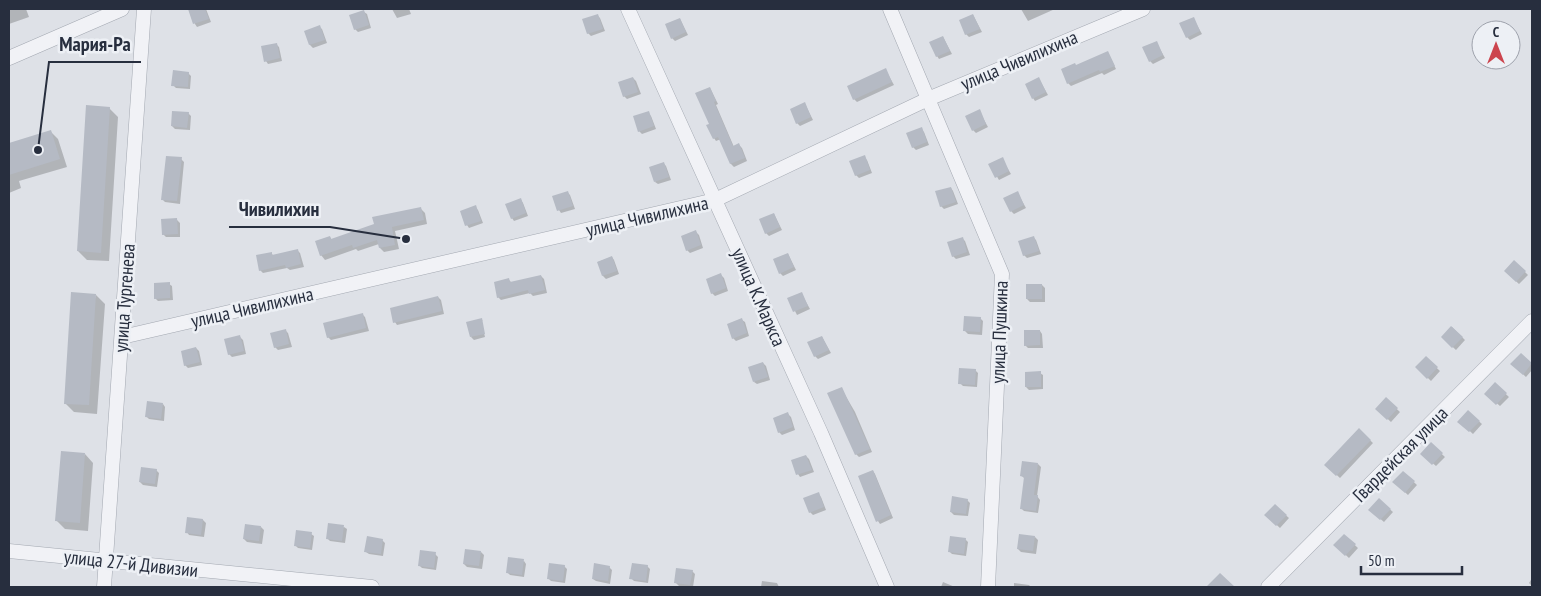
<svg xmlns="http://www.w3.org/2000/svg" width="1541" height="596" font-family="'PT Sans Narrow',sans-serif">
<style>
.shadow{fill:#0003}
.building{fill:#b5bac4}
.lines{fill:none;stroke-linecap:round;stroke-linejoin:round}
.street-casing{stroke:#a3a8b1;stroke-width:15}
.street{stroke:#f1f2f6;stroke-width:14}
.labels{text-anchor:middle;stroke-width:5;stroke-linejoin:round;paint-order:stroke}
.street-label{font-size:19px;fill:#272e3e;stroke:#edf0f5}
.leader{fill:none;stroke:#272e3e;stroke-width:2}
.callout-dot{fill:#272e3e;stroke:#edf0f5;stroke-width:2}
.callout-label{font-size:20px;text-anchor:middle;font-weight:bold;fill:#272e3e;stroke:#edf0f5;stroke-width:5;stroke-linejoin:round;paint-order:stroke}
</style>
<rect width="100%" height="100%" fill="#dee1e7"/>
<path class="shadow" d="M9,9H26L29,17L9,24Z
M194,9H206L211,22L197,27L195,24L190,10Z
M392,9H409L411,14L397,18Z
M1021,9H1055L1028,21Z
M364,12L367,14L371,28L358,32L355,29Z
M597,15L600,18L605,31L591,36L588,33Z
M973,15L982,32L969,37L966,34Z
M1193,18L1202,34L1190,40L1187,37Z
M680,19L688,35L675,41L672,38Z
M319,27L322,29L327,43L313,48L310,45L306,31Z
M943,37L952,54L939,59L937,56Z
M1156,42L1165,58L1153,64L1150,61Z
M276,44L279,47L282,61L268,64L266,61Z
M1108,53L1116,69L1104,75L1102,73L1071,86L1068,83L1077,67Z
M885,69L894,85L857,102L854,99Z
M188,73L191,76L190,89L176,88L173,85Z
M633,78L636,81L641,94L627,99L624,96Z
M1039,79L1048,95L1035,101L1033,98Z
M710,88L718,104L716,105L734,147L739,145L742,148L747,161L734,167L731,164L721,139L716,141L714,138Z
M805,104L813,120L800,126L797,123Z
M109,108L118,117L109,261L87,260L78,251Z
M979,111L988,127L976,133L973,130Z
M188,113L191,116L190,130L175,129L172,126Z
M648,113L651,116L656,129L642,134L639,131Z
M921,129L924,132L929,145L916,150L913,147Z
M50,131L58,139L67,167L19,181L21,188L9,193V156L22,152Z
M864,157L867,160L872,173L859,178L856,175Z
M181,159L184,162L180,204L165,202L162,199Z
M1002,159L1011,174L999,180L990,165Z
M664,164L666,166L671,180L658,184L655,182Z
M951,188L953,191L958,204L944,209L941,206Z
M567,192L570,195L575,209L561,213L559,210Z
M1017,192L1026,208L1014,214L1011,211Z
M521,200L523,203L528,216L514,221L512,218Z
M475,207L478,210L483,223L469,228L467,225Z
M421,209L425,213L427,224L395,231L399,249L384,252L380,248L379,244L358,251L356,249L325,260L321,255L330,237L332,240Z
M774,214L782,230L769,236L766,233Z
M177,220L180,223V237H166L163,234Z
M696,232L699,235L703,248L690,253L687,250Z
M1033,237L1036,240L1041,254L1027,258L1024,255Z
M962,238L965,241L970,255L956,259L953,256Z
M297,250L300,253L304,267L290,270L287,268L263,273L260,270L271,253L274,256Z
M788,254L796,270L783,276L780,273Z
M612,257L614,260L619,274L606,279L603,276L598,262Z
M1515,262L1528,275L1519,284L1505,271Z
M721,275L724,278L728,291L715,296L712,293Z
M541,276L544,279L547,293L533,296L530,293L501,300L498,297L509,280L512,283Z
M169,284L172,286L173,300L158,301L155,298Z
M1042,285L1045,288V302H1030L1027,299Z
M801,293L810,309L797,315L789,299Z
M96,295L105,304L97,414L74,412L65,403Z
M438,297L441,300L444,314L397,325L395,322Z
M362,314L365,317L369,331L331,340L328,337Z
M980,318L983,321L982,335L968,334L965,331Z
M481,320L483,321H481L485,337L474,340L471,337Z
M742,320L745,322L749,336L736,341L733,338Z
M1452,327L1465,340L1456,350L1442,337Z
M285,330L288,333L292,347L278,350L275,347Z
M1040,331L1042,334L1043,348H1028L1025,345Z
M240,337L243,340L246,354L232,357L229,354Z
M822,337L831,353L818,359L815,356Z
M196,348L199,351L202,365L188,368L185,365Z
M1521,354L1532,364V370L1526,377L1512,364Z
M1426,358L1440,371L1431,381L1417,367Z
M763,363L766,366L770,380L757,384L754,382Z
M975,370L978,373L977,387L963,386L960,383Z
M1040,373L1043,375V389L1029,390L1026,387Z
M1495,384L1509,397L1500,406L1486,394Z
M841,388L855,412L872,452L859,457L856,454Z
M1386,399L1400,412L1391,422L1377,409Z
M163,404L165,407L164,421L149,419L146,416Z
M1468,412L1482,424L1473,434L1459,421Z
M788,414L791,417L795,430L782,435L779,432Z
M1359,430L1373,443L1340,478L1326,465Z
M1431,444L1445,457L1436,466L1422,454Z
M85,454L93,463L88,531L65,529L56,520Z
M806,456L809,459L814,472L800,477L798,474Z
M1038,464L1041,467L1037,496L1040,500L1038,513L1024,511L1021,508L1025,479L1022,476Z
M156,470L159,473L157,487L143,485L140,482Z
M873,471L875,474L893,518L880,524L878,521L859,477Z
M1403,472L1417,485L1408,495L1394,482Z
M818,494L821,497L826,510L813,515L810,512Z
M967,500L970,503L968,516L954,515L951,512Z
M1379,500L1393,512L1384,522L1370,510Z
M1275,506L1289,518L1280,528L1266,515Z
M188,518L203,520L206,523L204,537L189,535L187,532Z
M261,527L264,530L262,544L247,542L244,539Z
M344,527L347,529L345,543L330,541L327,538Z
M311,534L314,536L312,550L298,548L295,545Z
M1344,535L1358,548L1349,558L1335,545Z
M1035,537L1038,540L1036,554L1021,552L1018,549Z
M965,539L968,542L966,556L952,554L949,551Z
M382,540L385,543L383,556L369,554L366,552Z
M481,552L484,555L482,569L467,567L464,564Z
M435,554L438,557L436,570L422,568L419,565Z
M524,561L526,564L524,577L510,575L507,572Z
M564,566L567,569L565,583L551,581L548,578Z
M647,566L650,569L648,583L634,581L631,578Z
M609,567L612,570L610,584L596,581L593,579Z
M692,571L695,574L693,587L679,586L676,583Z
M1532,578V586L1529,583Z
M762,581L777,583L779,587H761Z
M943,582L955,587H941Z
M1014,583L1029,585L1031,587H1014Z"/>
<path class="building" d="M188,9H205L209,19L193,24Z
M364,10L369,25L354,30L349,15Z
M598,14L603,29L587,34L582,19Z
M973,14L980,29L965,35L959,20Z
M1194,17L1200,31L1186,38L1179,23Z
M680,18L686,32L671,39L665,24Z
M320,25L325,40L309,45L304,31Z
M943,36L950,51L936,57L929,42Z
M1157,41L1163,55L1149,62L1142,47Z
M277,43L280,58L264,62L261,46Z
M1108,51L1115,66L1100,72L1099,70L1067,84L1061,69L1075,63L1076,65Z
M886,68L892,82L853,100L847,86Z
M173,70L189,72L188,87L171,86Z
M633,77L638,92L623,97L618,82Z
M1039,77L1046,92L1032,99L1025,84Z
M710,87L716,101L714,102L733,146L739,143L745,158L730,164L718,137L713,139L706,125L709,124L695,93Z
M805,102L811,117L796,124L790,109Z
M86,105L110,107L101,253L77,251Z
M980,109L986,124L972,131L965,116Z
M172,111L189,112L187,128L171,126Z
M649,111L654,126L638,132L633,116Z
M922,127L927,142L912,148L906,133Z
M51,130L60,159L9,175V143Z
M865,155L870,170L855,176L849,161Z
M166,156L182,157L177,201L161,200Z
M1003,157L1009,171L995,178L988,164Z
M664,162L669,177L654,182L649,167Z
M951,187L956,202L940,207L935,191Z
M568,191L573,206L557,211L552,196Z
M1018,191L1024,205L1010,212L1003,198Z
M521,198L526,213L511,219L505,204Z
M476,205L481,221L465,226L460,211Z
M421,207L424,220L392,227L395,245L379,248L377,240L353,248L352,245L320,256L315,241L330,236L331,239L374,224L372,217Z
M774,213L780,227L765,234L759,219Z
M177,218L178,234L162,235L161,219Z
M696,230L701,245L686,251L681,236Z
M1034,236L1039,251L1023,256L1018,241Z
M963,237L967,252L952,257L947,242Z
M298,249L301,264L286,268L285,265L259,271L256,255L272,252V255Z
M788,253L794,267L779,274L773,259Z
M612,256L617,271L602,276L597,262Z
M1514,260L1526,271L1516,282L1504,271Z
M721,273L726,288L711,294L706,279Z
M541,275L545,290L529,294L528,290L497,298L494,282L509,278L510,282Z
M170,282V298L154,299V283Z
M1026,284H1042V299H1026Z
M71,292L96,294L89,405L64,404Z
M802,292L808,306L793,312L787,298Z
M438,296L442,311L393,323L390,308Z
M363,313L366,328L327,338L323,323Z
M964,316L981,317L980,332L963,331Z
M482,318L485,334L470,337L466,322Z
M742,318L747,333L732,339L727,324Z
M1451,326L1463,337L1452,348L1441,337Z
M286,329L289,344L274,348L270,333Z
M1024,330H1040V345L1024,346Z
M240,335L244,351L228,355L224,339Z
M822,336L829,350L814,357L807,342Z
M196,347L200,362L184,366L181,351Z
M1521,353L1532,363L1523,375L1510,364Z
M1426,356L1438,367L1427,379L1415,367Z
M763,362L768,377L753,382L748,367Z
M959,368L976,369L975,385L958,384Z
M1041,371V387H1025V372Z
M1495,382L1507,393L1496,405L1484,394Z
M842,387L870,449L855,455L827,393Z
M1386,397L1398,408L1387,420L1375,409Z
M147,401L163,403L161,419L145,417Z
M1468,410L1480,421L1469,432L1457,422Z
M788,412L793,427L778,433L773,418Z
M1359,428L1371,440L1336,476L1324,465Z
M1431,442L1443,453L1432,465L1420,454Z
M61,451L85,453L80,523L55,521Z
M806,455L812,470L796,475L791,460Z
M1022,461L1038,463L1034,495H1038L1036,511L1020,509L1024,477L1020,476Z
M141,467L157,469L155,484L139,482Z
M873,470L891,515L876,522L858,476Z
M1403,471L1415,481L1405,493L1392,482Z
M819,492L824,507L809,513L803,498Z
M952,496L968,499L966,514L950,512Z
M1379,498L1391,509L1380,520L1368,510Z
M1275,504L1287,515L1276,526L1264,515Z
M187,517L203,519L201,535L185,533Z
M328,523L344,525L342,541L326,539Z
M245,524L261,526L259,541L243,539Z
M296,530L312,532L310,548L294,546Z
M1019,534L1035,536L1033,551L1017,549Z
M1344,534L1356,544L1345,556L1333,545Z
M367,536L383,539L381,554L364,552Z
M950,536L966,538L964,554L948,552Z
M465,549L481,551L479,566L463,564Z
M420,550L436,552L434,568L418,566Z
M508,557L524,559L522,575L506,573Z
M549,563L565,565L563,581L547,579Z
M594,563L610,566L608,581L592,579Z
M632,563L648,565L646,581L629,579Z
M676,568L693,570L690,585L674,583Z
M1220,573L1235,587H1206Z"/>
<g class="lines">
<defs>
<path id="street" d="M628,9L821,433L887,587
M890,9L1002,274L988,587
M9,58L122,9
M122,337L715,200L928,99L1143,9
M9,551L372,587
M104,587L144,9
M1268,587L1532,321"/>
</defs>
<use href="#street" class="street-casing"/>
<use href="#street" class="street"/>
</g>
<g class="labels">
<g class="street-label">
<text transform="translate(1019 60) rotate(-23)" y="7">улица Чивилихина</text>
<text transform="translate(647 216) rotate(-13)" y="7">улица Чивилихина</text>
<text transform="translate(759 297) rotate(66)" y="7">улица К.Маркса</text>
<text transform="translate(124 298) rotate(-86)" y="7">улица Тургенева</text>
<text transform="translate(252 307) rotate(-13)" y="7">улица Чивилихина</text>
<text transform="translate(999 332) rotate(-88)" y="7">улица Пушкина</text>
<text transform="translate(1400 454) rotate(-45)" y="7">Гвардейская улица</text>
<text transform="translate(131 563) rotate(6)" y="7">улица 27-й Дивизии</text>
</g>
</g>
<path class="leader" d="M38 150L49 62H141M406 239L330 227H229"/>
<g class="callout-dot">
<circle cx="38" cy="150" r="5"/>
<circle cx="406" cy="239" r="5"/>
</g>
<g class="callout-label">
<text x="95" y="51">Мария-Ра</text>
<text x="279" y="216">Чивилихин</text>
</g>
<rect width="1541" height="596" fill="none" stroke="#272e3e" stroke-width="20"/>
<g transform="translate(1496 45)"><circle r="24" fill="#edf0f5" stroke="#9ea2ac"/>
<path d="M0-4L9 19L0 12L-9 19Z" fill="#cc444e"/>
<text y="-8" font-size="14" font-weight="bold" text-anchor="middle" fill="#272e3e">С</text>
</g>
<path d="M1361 566v8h101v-8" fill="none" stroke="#272e3e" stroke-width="2.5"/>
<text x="1368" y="566" font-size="15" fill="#272e3e" stroke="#edf0f5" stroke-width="4" paint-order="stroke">50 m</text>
</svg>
